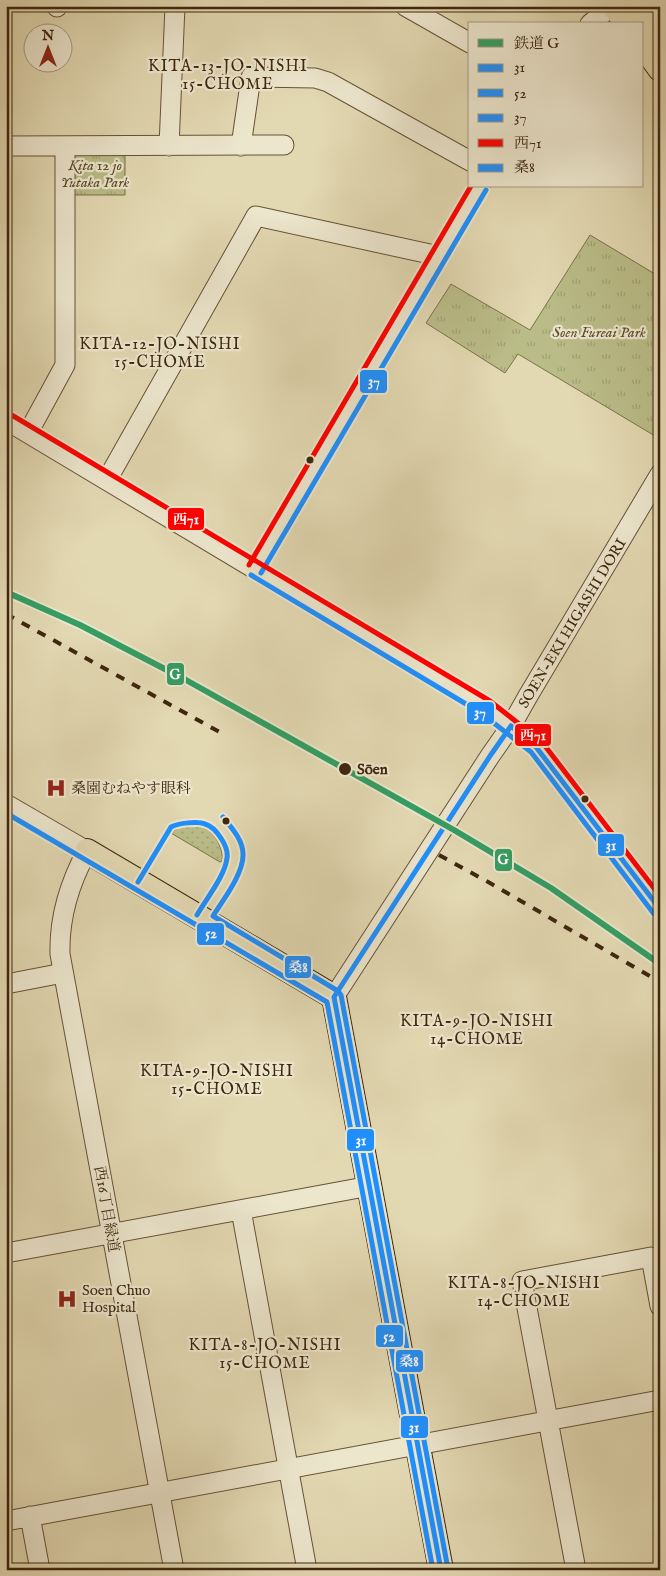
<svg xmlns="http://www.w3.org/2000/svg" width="666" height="1576" font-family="'IM FELL English','Noto Serif JP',serif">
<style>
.grass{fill:url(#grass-dots);stroke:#7c714b}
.park{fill:url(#park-tufts);stroke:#7c714b}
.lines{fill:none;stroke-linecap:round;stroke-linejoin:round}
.minor-casing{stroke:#675237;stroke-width:21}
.major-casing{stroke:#3e260e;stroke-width:26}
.minor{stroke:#ece6cd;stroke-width:19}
.major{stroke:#e2d8b2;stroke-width:24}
.rail{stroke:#3e260e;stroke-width:4;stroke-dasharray:9 9;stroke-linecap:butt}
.bus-1-casing{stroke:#ece6cd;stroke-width:9}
.bus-2-casing{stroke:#ece6cd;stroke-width:9}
.bus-3-casing{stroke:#ece6cd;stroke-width:9}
.bus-4-casing{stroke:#ece6cd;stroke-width:9}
.bus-5-casing{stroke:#ece6cd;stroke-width:9}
.bus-1{stroke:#1e90ff;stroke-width:5}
.bus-2{stroke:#1e90ff;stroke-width:5}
.bus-3{stroke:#1e90ff;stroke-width:5}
.bus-4{stroke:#f00;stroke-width:5}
.bus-5{stroke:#1e90ff;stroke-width:5}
.rail-1-casing{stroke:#ece6cd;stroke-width:10}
.rail-1{stroke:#349e63;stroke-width:6}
.bus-dot{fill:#3e260e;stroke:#ece6cd;stroke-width:2}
.labels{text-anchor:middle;stroke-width:4.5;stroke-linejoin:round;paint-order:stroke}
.park-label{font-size:15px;font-style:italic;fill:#5d4c2c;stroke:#ece6cd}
.street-label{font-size:15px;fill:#3e260e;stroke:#ece6cd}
.stop-label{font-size:15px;font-weight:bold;fill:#3e260e;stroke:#ece6cd;text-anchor:start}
.poi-label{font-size:15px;fill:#3e260e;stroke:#ece6cd;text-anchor:start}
.neighbourhood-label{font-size:16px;letter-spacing:1px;fill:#3e260e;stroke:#ece6cd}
.line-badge{stroke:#ece6cd;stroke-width:2}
.badge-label{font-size:14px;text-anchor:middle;font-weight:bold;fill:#fff}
</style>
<defs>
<pattern id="grass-dots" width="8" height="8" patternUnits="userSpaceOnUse" patternTransform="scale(1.25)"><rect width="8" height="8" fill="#babc88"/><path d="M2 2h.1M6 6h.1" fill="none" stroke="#a1a174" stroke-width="1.8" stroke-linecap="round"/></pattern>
<pattern id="park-tufts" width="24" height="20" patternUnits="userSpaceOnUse" patternTransform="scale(1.25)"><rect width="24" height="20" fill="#babc88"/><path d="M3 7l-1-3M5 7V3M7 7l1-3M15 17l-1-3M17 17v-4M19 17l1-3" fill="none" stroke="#a1a174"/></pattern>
</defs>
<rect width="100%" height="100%" fill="#e2d8b2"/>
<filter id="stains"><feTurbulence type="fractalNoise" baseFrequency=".004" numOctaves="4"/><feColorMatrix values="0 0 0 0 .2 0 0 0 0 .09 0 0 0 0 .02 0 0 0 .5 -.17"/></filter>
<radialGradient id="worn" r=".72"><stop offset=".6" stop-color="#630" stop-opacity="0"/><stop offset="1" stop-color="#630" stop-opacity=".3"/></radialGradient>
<path class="grass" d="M181,826C199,826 208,824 218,842C221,849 223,854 222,861L220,862L171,833L177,828Z"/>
<path class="park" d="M125,151V195H73V155L76,153Z
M590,235L660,277V428L655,436L518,354L505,373L426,323L451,284L530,330Z"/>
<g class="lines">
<defs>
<path id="minor" d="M405,6L470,43
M57,7V6
M590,24L612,6
M6,146L284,145
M169,146L175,6
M241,146L251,77L315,78L328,82L470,161
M6,420L485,707L536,747L660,909
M28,433L65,365V146
M107,480L256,216L439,256
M255,569L480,186
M6,804L87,851C69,884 59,917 60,954L174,1570
M6,984L63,973
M334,997L490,756L511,726L528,696L660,474
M241,1210L307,1570
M6,1253L370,1186
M30,1516L40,1570
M6,1521L660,1400
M576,1570L522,1281L651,1257L660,1306"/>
<path id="major" d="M614,6L627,24
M637,6L660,38
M642,44L660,69
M87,851L334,997L441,1570"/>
</defs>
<use href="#minor" class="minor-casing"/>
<use href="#major" class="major-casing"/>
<use href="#minor" class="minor"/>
<use href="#major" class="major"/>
<path class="rail" d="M6,614L225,735
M439,855L490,883L660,982"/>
<defs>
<path id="bus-1" d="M511,726L536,747L660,909
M334,997L441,1570
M334,997L490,756L511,726"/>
<path id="bus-2" d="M6,813L327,1002L433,1570
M138,882L171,827C178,823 198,821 205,824C216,827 229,847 227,858C225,876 206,899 197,915"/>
<path id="bus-3" d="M261,573L486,190
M251,575L481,713L531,752L654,914"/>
<path id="bus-4" d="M10,414L490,701L542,742L660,896
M249,565L471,186"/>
<path id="bus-5" d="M223,817C231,827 243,840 243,854C244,873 223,900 213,916L338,991L341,995L448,1569"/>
</defs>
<use href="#bus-1" class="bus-1-casing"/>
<use href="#bus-2" class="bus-2-casing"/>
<use href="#bus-3" class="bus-3-casing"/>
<use href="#bus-4" class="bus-4-casing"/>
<use href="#bus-5" class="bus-5-casing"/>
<use href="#bus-1" class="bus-1"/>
<use href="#bus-2" class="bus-2"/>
<use href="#bus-3" class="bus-3"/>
<use href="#bus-4" class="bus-4"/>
<use href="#bus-5" class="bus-5"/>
<defs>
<path id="rail-1" d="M6,592L80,625L186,680L454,830L551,888L660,964"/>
</defs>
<use href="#rail-1" class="rail-1-casing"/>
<use href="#rail-1" class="rail-1"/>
</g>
<defs>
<symbol id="hospital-bare" viewBox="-9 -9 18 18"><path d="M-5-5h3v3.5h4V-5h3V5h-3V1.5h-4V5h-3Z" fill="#8f2418" stroke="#ece6cd" stroke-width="2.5" paint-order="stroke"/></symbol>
</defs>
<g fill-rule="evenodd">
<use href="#hospital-bare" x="42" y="774" width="28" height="28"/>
<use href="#hospital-bare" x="53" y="1285" width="28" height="28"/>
</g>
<g class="bus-dot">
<circle cx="310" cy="460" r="4.5"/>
<circle cx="345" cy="769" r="7"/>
<circle cx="585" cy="799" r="4.5"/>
<circle cx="226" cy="821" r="4.5"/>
</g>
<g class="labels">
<g class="park-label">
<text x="95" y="170">Kita 12 jo<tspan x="95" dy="17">Yutaka Park</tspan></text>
<text x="599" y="337">Soen Fureai Park</text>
</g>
<g class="street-label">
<text transform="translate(572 623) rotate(-59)" y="5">SOEN-EKI HIGASHI DORI</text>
<text transform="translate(107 1209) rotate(80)" y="5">西16丁目緑道</text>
</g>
<g class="stop-label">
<text x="357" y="774">Sōen</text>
</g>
<g class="poi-label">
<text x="71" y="793">桑園むねやす眼科</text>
<text x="82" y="1295">Soen Chuo<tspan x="82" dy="17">Hospital</tspan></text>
</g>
<g class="neighbourhood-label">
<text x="228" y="71">KITA-13-JO-NISHI<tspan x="228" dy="18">15-CHOME</tspan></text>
<text x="160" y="349">KITA-12-JO-NISHI<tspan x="160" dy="18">15-CHOME</tspan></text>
<text x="477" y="1026">KITA-9-JO-NISHI<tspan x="477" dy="18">14-CHOME</tspan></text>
<text x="217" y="1076">KITA-9-JO-NISHI<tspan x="217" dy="18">15-CHOME</tspan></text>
<text x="524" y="1288">KITA-8-JO-NISHI<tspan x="524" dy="18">14-CHOME</tspan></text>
<text x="265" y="1350">KITA-8-JO-NISHI<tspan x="265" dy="18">15-CHOME</tspan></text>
</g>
</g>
<g class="line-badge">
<rect x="359" y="369" width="29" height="25" rx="5" fill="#1e90ff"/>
<rect x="167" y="507" width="38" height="24" rx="5" fill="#f00"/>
<rect x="166" y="662" width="19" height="24" rx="5" fill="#349e63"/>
<rect x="466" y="701" width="29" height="24" rx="5" fill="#1e90ff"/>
<rect x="514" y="723" width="38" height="24" rx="5" fill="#f00"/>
<rect x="597" y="833" width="28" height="24" rx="5" fill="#1e90ff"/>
<rect x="494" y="848" width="19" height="24" rx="5" fill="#349e63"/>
<rect x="196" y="922" width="29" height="24" rx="5" fill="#1e90ff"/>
<rect x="284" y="955" width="28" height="24" rx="5" fill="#1e90ff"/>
<rect x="346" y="1128" width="29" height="24" rx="5" fill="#1e90ff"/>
<rect x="375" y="1324" width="29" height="24" rx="5" fill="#1e90ff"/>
<rect x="395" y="1349" width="29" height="24" rx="5" fill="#1e90ff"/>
<rect x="400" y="1415" width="29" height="24" rx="5" fill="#1e90ff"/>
</g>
<g class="badge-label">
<text x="374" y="386">37</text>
<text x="186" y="524">西71</text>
<text x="175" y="679">G</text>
<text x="480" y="717">37</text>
<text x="533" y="740">西71</text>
<text x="611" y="850">31</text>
<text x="503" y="864">G</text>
<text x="211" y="938">52</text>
<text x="298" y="972">桑8</text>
<text x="361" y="1145">31</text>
<text x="389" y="1341">52</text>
<text x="409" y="1366">桑8</text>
<text x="414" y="1432">31</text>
</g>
<rect width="666" height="1576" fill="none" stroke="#e2d8b2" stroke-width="25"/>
<rect x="8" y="8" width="651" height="1561" fill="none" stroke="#3e260e" stroke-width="2.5"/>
<rect x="12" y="12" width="641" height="1551" fill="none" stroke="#3e260e"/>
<rect x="468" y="22" width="175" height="165" fill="#ece6cd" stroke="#a69981"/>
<rect x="478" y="39" width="25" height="8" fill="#349e63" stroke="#a69981"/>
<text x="514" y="48" font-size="15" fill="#3e260e">鉄道 G</text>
<rect x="478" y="64" width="25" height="8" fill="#1e90ff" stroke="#a69981"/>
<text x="514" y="72" font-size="15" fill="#3e260e">31</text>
<rect x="478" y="89" width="25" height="8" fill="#1e90ff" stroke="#a69981"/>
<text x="514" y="98" font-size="15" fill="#3e260e">52</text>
<rect x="478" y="114" width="25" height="8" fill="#1e90ff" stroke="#a69981"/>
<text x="514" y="122" font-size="15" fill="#3e260e">37</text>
<rect x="478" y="139" width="25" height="8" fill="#ff0000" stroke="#a69981"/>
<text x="514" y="148" font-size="15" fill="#3e260e">西71</text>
<rect x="478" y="164" width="25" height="8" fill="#1e90ff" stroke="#a69981"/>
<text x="514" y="172" font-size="15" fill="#3e260e">桑8</text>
<g transform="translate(48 48)"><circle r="24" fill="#ece6cd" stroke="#a69981"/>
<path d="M0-4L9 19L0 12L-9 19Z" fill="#8f2418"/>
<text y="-8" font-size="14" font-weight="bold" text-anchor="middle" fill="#3e260e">N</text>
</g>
<rect width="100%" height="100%" filter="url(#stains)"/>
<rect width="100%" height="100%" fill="url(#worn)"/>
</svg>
